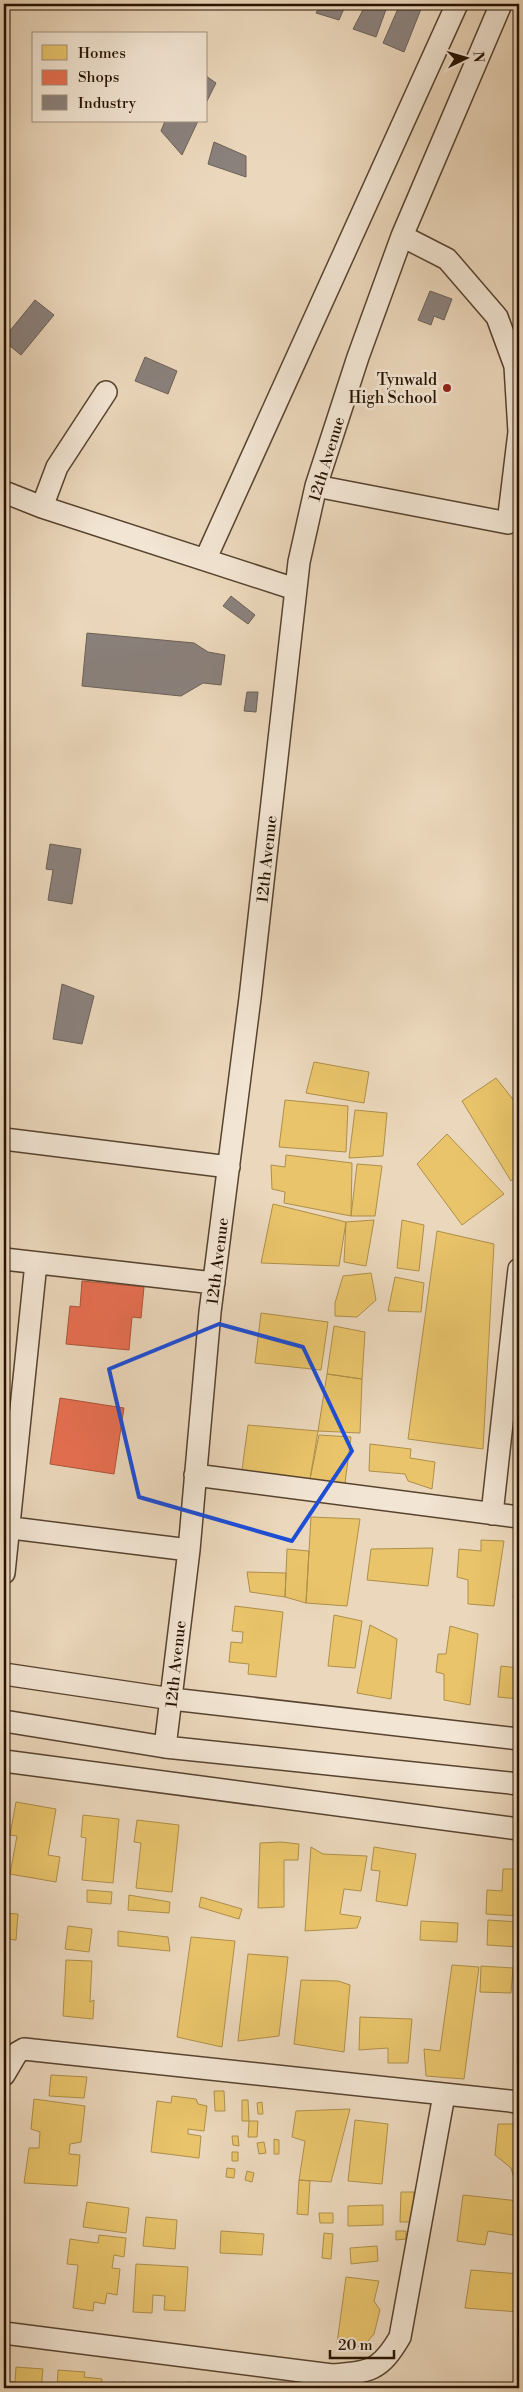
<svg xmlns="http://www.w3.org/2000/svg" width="523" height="2392" font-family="'Libre Bodoni',serif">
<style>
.homes{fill:#e9c46a;stroke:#ae8f4a}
.shops{fill:#e76f51;stroke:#ad5339}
.industry{fill:#8a817c;stroke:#6c6057}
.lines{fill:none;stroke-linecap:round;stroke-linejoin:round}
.minor-casing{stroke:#57432f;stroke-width:24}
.minor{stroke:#f2e5d3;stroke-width:21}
.marked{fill:none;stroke:#1d4ed8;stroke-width:4;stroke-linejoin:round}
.poi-dot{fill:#8f2418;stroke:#f2e5d3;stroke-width:2}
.labels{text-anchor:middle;stroke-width:5;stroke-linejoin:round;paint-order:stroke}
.poi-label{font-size:16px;fill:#261200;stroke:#f2e5d3;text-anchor:end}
.street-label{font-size:16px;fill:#261200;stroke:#f2e5d3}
</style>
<rect width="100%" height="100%" fill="#ebd7bb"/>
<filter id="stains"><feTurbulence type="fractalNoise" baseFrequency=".004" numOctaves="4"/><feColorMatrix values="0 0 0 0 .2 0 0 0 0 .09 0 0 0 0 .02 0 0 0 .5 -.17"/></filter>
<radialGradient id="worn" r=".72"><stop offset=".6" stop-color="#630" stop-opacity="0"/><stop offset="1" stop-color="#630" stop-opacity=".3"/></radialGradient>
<path class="homes" d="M314,1062L369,1072L364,1103L306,1093Z
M496,1078L519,1107V1174L511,1181L462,1101Z
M285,1100L348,1106L346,1152L279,1147Z
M355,1110L387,1113L383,1156L349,1158Z
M447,1134L504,1194L462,1225L417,1164Z
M286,1155L352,1163L351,1216L284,1203L285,1192L272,1189L271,1165L285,1167Z
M357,1164L382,1166L375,1216H351Z
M273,1204L346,1222L339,1266L261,1263Z
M374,1220L366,1266L344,1262L346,1222Z
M402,1220L424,1225L419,1271L397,1268Z
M437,1231L494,1244L483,1449L408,1439Z
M371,1273L376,1300L357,1317L335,1316V1303L343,1276Z
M395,1277L424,1283L421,1312L388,1311Z
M261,1313L328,1322L321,1370L255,1363Z
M334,1326L365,1332L362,1379L327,1374Z
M327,1374L362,1379L360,1433L318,1431Z
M248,1425L318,1431L310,1479L242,1470Z
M319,1435L351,1437L345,1483L310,1479Z
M370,1444L411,1449L410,1458L435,1462L432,1489L408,1481L405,1474L369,1471Z
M311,1517L360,1519L347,1606L306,1603Z
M481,1540L504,1541L494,1606L468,1604V1580L457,1577L459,1549L481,1551Z
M433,1548L428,1586L367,1580L371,1549Z
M287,1549L309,1551L306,1603L285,1597Z
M517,1563H519V1598H513Z
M247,1572L286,1573L285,1597L250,1592Z
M235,1606L283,1612L276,1677L248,1674L249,1664L229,1662L231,1642L242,1643L243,1632L232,1631Z
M334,1615L362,1621L355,1668L328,1666Z
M370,1625L397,1639L391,1699L357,1693Z
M450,1626L478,1634L470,1705L444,1700V1674L436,1672L438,1654H446Z
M501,1666L519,1668V1699L498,1697Z
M16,1802L56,1809L48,1855L60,1857L56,1882L10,1874L17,1836L10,1835Z
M83,1815L119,1819L113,1883L82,1880L86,1838L81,1837Z
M137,1820L179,1825L172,1892L136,1888L141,1843L134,1842Z
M281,1842L299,1844L298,1860H284V1907L258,1908L260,1843Z
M311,1847L323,1854L367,1856L361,1891L344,1889L340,1914L361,1917L357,1928L305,1931Z
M374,1847L416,1854L407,1906L376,1901L380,1871L371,1870Z
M503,1869H519V1916L486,1914L487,1890L502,1891Z
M87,1890L112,1892L111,1904L87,1902Z
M129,1895L170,1902L169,1913L128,1910Z
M201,1897L242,1909L239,1919L199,1907Z
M4,1913L18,1914L16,1940L4,1939Z
M488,1920L519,1922V1947L487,1945Z
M421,1921L458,1923L457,1942L420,1940Z
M68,1926L92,1929L89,1952L65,1949Z
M118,1931L168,1937L170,1951L118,1946Z
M191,1937L235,1941L222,2047L177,2037Z
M248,1954L288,1957L279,2036L238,2041Z
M66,1960L92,1961L90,2002L94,2000L93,2019L63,2016Z
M452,1965L479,1967L464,2079L426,2076L424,2049L440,2051Z
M481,1966L513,1968L511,1993L480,1992Z
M301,1980L338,1981L350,1985L344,2052L294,2044Z
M360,2017L412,2019L408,2063H388V2048L359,2050Z
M51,2075L87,2077L84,2098L49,2096Z
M214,2091H224L225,2111H215Z
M172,2096L196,2099L198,2104L207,2106L204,2131L188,2129V2134L201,2136L199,2158L151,2152L157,2101L171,2103Z
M34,2099L85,2106L81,2142L70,2144L69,2154L80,2155L77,2186L24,2183L29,2148H39L40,2132L31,2129Z
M242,2100H248L249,2121H242Z
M262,2102L263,2114H258L257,2103Z
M350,2109L331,2182L299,2180L305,2141L292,2137L296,2111Z
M355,2120L388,2124L382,2184L348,2181Z
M249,2121H258L257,2137H248Z
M498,2124H519V2190L518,2191L511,2168L495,2155Z
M232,2136H238L239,2146L233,2145Z
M274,2139L279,2140V2154H274Z
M264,2142L266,2153L259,2154L257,2143Z
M232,2152H238V2161H232Z
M227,2168L235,2169L234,2178L226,2177Z
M247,2171L254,2173L252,2182L245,2180Z
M299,2180L310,2181L308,2215L297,2214Z
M401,2192H414L413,2222H400Z
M463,2195L519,2201V2236L488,2231L485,2245L457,2241Z
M87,2202L129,2208L126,2233L83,2227Z
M383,2205V2225L348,2226V2206Z
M319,2213H333V2223H320Z
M146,2217L177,2220L175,2249L143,2246Z
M221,2231L264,2234L262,2255L220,2253Z
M396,2231H406V2239L396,2240Z
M324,2233L333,2234L331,2259L322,2258Z
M99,2235L126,2238L124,2257L114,2255L112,2268L120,2269L117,2295L107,2293L105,2304L94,2302L93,2311L73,2308L78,2265L67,2264L70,2239L98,2243Z
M377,2246L378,2261L351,2264L350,2248Z
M136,2264L188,2267L185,2311L164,2310L165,2296L153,2295L152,2313L133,2312Z
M471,2270L519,2274V2312L465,2308Z
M346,2277L379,2281L374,2301L380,2310L374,2334L363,2347L337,2343Z
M16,2367L43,2369L41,2388H4V2381L15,2382Z
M58,2370L85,2372L84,2377L102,2379L101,2388H57Z
M122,2382L173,2388H121Z
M187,2382L239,2385V2388H187Z"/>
<path class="shops" d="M82,1281L144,1287L141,1318L132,1317L129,1350L66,1344L70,1306L80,1307Z
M60,1398L124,1408L114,1474L50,1464Z"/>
<path class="industry" d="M321,4H346L339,20L316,13Z
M366,4H388L376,37L353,29Z
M400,4H423L404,52L383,43Z
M206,76L216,83L206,103Z
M165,121H198L182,155L161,131Z
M214,142L246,156V177L208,164Z
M4,199L10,209L4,213Z
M430,291L452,299L444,320L434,316L431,325L418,320Z
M35,300L54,315L21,355L4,341V338Z
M145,357L177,371L168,394L135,381Z
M4,573L8,574L4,613Z
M231,596L255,615L248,624L223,606Z
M87,633L194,643L208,652L225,655L221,685L203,683L181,696L82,686Z
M247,692H258L256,712L244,711Z
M50,844L81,849L72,904L48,900L53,870L46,869Z
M62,984L94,996L82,1044L53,1039Z"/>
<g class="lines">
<defs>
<path id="minor" d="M316,486L508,523L519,432L515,366L497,317L447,259L402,236
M4,492L42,507L295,589
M42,507L57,467L106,392
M206,558L457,4
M4,1139L229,1167
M4,1259L214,1283
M195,1475L519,1517
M492,1514L519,1269
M4,1527L189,1550
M4,1573L36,1263
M4,1674L172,1699L519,1739
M4,1721L165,1747L519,1784
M165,1747L189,1550L210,1312L250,998L299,562L316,486L358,357L402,236L501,4
M4,1761L519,1829
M4,2075L17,2053L24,2049L519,2102
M4,2333L332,2375C370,2372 380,2371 400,2337L444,2095"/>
</defs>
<use href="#minor" class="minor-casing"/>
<use href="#minor" class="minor"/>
</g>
<path class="marked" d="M219,1324L303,1347L352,1451L292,1541L139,1497L109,1369Z"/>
<circle class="poi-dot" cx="447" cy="388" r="5"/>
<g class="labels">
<g class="poi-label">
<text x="437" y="385">Tynwald<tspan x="437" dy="18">High School</tspan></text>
</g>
<g class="street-label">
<text transform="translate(326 459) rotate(-73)" y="6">12th Avenue</text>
<text transform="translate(266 859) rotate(-84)" y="6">12th Avenue</text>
<text transform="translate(217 1261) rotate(-83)" y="6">12th Avenue</text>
<text transform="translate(175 1664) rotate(-84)" y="6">12th Avenue</text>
</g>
</g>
<rect width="523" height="2392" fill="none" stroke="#ebd7bb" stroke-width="20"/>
<rect x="5" y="5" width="513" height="2382" fill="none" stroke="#261200" stroke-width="2.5"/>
<rect x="10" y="10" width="503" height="2372" fill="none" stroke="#261200"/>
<rect x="32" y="32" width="175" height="90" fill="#f2e5d3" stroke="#a0917f"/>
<rect x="42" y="45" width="25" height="15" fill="#e9c46a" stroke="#a0917f"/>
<text x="78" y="58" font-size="15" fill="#261200">Homes</text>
<rect x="42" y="70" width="25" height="15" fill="#e76f51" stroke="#a0917f"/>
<text x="78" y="82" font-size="15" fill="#261200">Shops</text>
<rect x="42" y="95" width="25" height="15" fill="#8a817c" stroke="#a0917f"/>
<text x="78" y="108" font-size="15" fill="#261200">Industry</text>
<g transform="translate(466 58) rotate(85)" stroke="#f2e5d3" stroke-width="4" paint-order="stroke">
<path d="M0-4L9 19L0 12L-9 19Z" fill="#261200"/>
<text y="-8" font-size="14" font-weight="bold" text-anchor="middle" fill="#261200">N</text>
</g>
<path d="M330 2350v8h64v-8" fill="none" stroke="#261200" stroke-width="2.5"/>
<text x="338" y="2350" font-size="15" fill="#261200" stroke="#f2e5d3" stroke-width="4" paint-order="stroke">20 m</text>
<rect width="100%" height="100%" filter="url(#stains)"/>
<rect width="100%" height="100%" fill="url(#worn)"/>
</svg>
